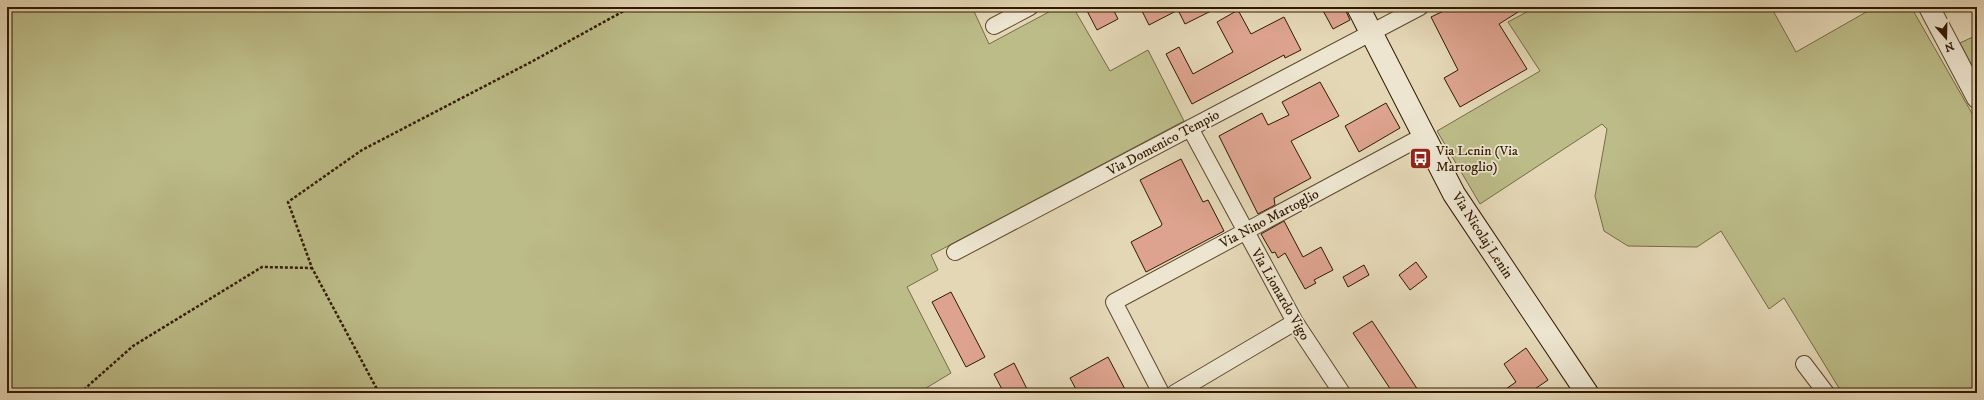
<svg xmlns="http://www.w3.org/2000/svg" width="1984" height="400" font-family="'IM FELL DW Pica',serif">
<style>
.green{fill:#bcbc88;stroke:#776b44}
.building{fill:#dda38e;stroke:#321a00}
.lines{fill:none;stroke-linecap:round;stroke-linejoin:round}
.minor-casing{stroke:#5e492e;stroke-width:18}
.tertiary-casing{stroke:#5e492e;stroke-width:22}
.secondary-casing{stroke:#321a00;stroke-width:24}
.path{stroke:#321a00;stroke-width:2.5;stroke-dasharray:3 2;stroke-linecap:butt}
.minor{stroke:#ede5d0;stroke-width:16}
.tertiary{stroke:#ede5d0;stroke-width:20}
.secondary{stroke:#ede5d0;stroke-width:22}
.labels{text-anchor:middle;stroke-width:3.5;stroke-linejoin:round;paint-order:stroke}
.street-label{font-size:14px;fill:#321a00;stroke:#ede5d0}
.poi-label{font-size:14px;fill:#321a00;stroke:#ede5d0;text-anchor:start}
</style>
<rect width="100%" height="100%" fill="#e4d7b6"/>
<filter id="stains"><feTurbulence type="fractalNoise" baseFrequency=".005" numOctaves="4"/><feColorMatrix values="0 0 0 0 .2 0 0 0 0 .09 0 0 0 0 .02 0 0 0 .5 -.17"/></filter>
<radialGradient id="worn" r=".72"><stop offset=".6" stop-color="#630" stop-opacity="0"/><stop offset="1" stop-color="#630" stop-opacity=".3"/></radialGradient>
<path class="green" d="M7,7H972L989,44L1058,7H1073L1110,71L1148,50L1184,121L931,255L938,270L907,287L951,373L918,393H7Z
M1536,7H1771L1796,52L1875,7H1911L1977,122V393H1842L1784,298L1769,309L1721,231L1697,247L1628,246L1604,231L1595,196L1607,129L1602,124L1480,204L1437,131L1540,71L1508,22Z
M1977,35V72L1976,73L1960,43Z"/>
<path class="building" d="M1085,7H1112L1118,19L1097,30Z
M1140,7H1219L1185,24L1178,10L1149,25Z
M1321,7H1344L1350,20L1333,29Z
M1452,7H1526L1499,24L1527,69L1460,107L1444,78L1458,70L1431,17Z
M1238,10L1251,34L1284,17L1301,50L1285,58L1284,55L1192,104L1166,54L1179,47L1193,74L1233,52L1217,22Z
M1320,82L1339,116L1291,141L1311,178L1274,198L1275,205L1258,214L1219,136L1262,113L1268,125L1289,115L1282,102Z
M1386,103L1400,128L1359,152L1345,126Z
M1181,159L1203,202L1208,200L1224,231L1146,272L1131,242L1161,226L1162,224L1140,180Z
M1284,221L1303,257L1321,247L1333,270L1314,280L1316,283L1305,289L1285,253L1278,258L1275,252L1272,253L1261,234Z
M1416,262L1427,277L1410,290L1399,275Z
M1364,265L1369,275L1348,287L1343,277Z
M951,292L985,357L966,367L932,302Z
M1372,321L1420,393H1393L1353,333Z
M1526,348L1548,380L1529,393H1500L1516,382L1504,364Z
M1108,357L1127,393H1078L1070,378Z
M1014,363L1029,393H1004L994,374Z"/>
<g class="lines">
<defs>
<path id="minor" d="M994,26L1030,7
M1190,128L1295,322L1342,393
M955,252L1420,7
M1804,364L1826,393
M1161,393L1114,302L1425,135
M1175,393L1295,322"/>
<path id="tertiary" d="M1929,7L1977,98"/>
<path id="secondary" d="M1358,7L1454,194L1587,393"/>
</defs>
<use href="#minor" class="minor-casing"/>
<use href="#tertiary" class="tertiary-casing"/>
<use href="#secondary" class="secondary-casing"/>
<path class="path" d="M80,393L133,346L262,267L312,268
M379,393L312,268L288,202L362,150L533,61L631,7"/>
<use href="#minor" class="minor"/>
<use href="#tertiary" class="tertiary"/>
<use href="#secondary" class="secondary"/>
</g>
<defs>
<symbol id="bus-square" viewBox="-11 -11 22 22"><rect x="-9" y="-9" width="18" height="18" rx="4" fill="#8f2418" stroke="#ede5d0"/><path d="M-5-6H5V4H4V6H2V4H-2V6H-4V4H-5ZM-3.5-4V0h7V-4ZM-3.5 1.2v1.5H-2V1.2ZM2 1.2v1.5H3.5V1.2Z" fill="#fff"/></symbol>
</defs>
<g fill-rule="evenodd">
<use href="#bus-square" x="1408" y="146" width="25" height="25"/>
</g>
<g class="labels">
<g class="street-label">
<text transform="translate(1163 142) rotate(-28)" y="5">Via Domenico Tempio</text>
<text transform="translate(1269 218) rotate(-28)" y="5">Via Nino Martoglio</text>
<text transform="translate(1483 235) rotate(57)" y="5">Via Nicolaj Lenin</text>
<text transform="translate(1281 294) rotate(60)" y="5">Via Lionardo Vigo</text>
</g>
<g class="poi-label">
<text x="1436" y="155">Via Lenin (Via<tspan x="1436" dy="16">Martoglio)</tspan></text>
</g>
</g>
<rect width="1984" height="400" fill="none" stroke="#e4d7b6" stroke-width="24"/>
<rect x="8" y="8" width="1968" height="384" fill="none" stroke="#321a00" stroke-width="2"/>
<rect x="12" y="12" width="1960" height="376" fill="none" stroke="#321a00"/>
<g transform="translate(1946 38) rotate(160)" stroke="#ede5d0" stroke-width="3" paint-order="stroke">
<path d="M0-3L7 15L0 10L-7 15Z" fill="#321a00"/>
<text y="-6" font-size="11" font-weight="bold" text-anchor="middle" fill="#321a00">N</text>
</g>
<rect width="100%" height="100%" filter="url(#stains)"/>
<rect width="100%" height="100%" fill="url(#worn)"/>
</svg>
